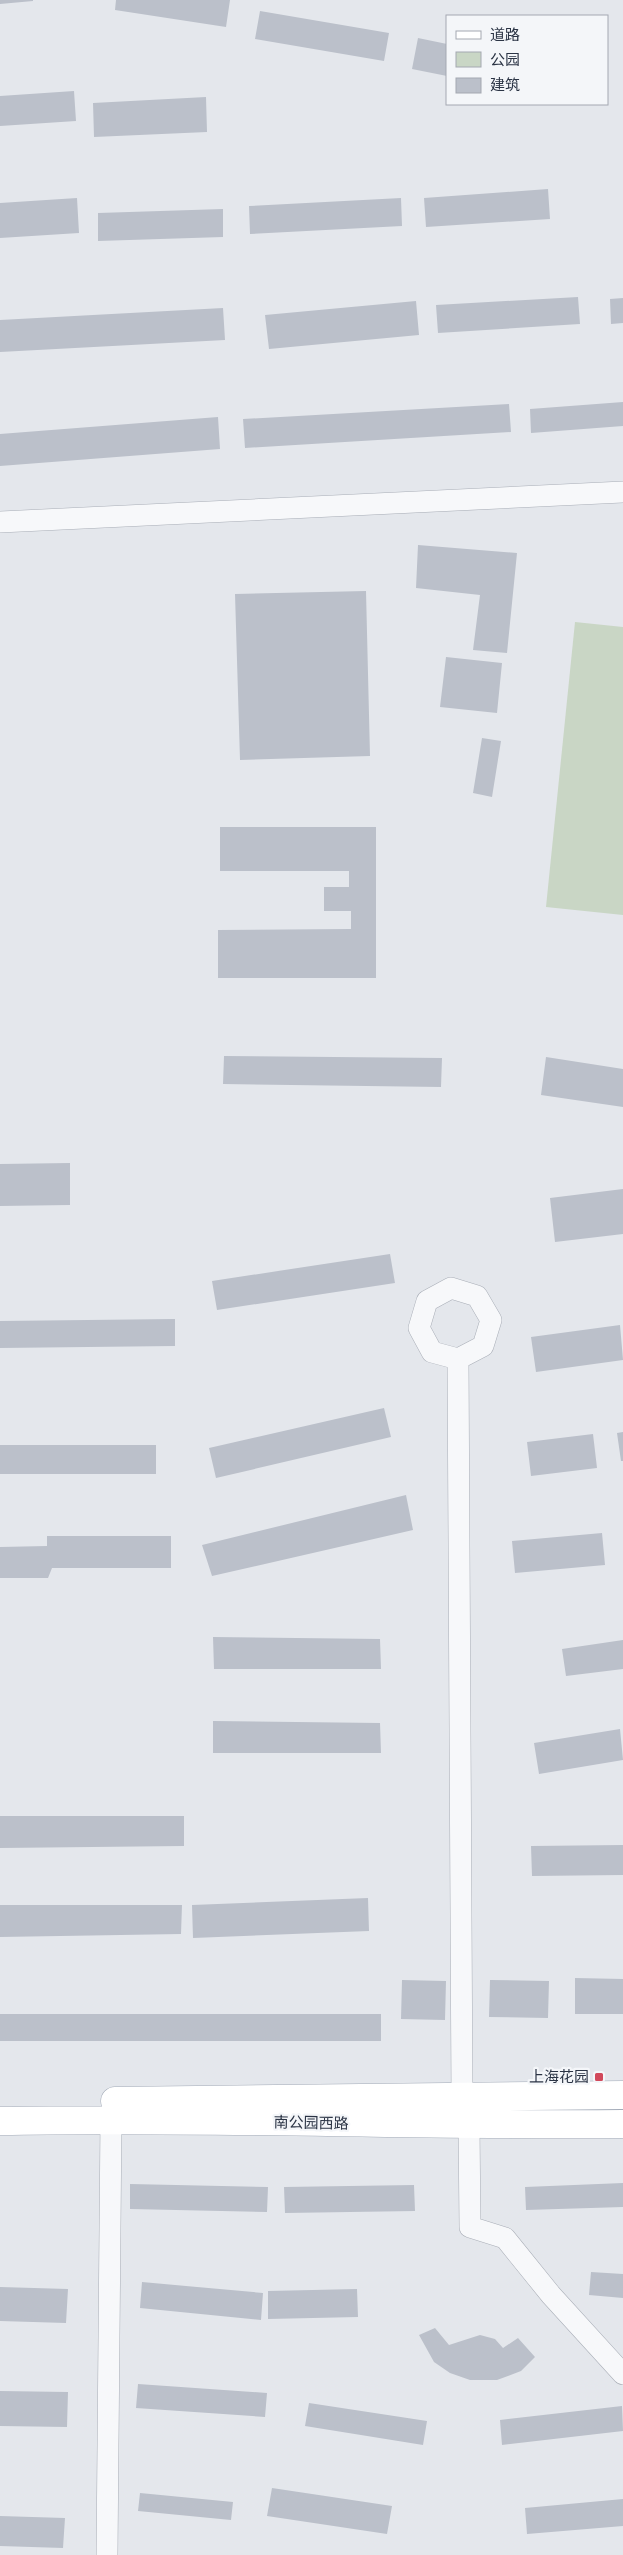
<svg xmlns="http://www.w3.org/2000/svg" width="623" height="2555" font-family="Figtree,'Noto Sans SC',sans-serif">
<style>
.green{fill:#c9d6c5}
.building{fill:#bbc0ca}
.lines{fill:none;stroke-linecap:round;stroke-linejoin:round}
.minor-casing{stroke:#a9aeb7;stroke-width:22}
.major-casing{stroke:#a3abb8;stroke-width:29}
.minor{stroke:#f7f8fa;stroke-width:21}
.major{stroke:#fff;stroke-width:28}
.poi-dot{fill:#d1495b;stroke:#f4f6f9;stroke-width:2}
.labels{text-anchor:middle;stroke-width:4.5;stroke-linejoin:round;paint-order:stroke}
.poi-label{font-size:15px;fill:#2b3445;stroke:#f4f6f9;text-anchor:end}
.street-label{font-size:15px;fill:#2b3445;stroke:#f4f6f9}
</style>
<rect width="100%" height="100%" fill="#e4e7ec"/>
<path class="green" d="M575,622L623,627V915L546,907Z"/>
<path class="building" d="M0,0H33V1L0,4Z
M116,0H230L226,27L115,10Z
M260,11L389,33L384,61L255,39Z
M418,38L447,44V76L412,69Z
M74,91L76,121L0,126V96Z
M206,97L207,132L94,137L93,103Z
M548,189L550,219L426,227L424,198Z
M77,198L79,233L0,238V203Z
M401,198L402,226L250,234L249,206Z
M223,209V237L98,241V213Z
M578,297L580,324L438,333L436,305Z
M623,298V323L611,324L610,299Z
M416,301L419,335L269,349L265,315Z
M223,308L225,340L0,352V320Z
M623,402V426L531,433L530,409Z
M509,404L511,432L245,448L243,419Z
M218,417L220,449L0,466V434Z
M418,545L517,553L507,653L473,650L480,595L416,588Z
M366,591L370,756L240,760L235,594Z
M446,657L502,663L497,713L440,707Z
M482,738L501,741L492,797L473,793Z
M220,827H376V978H218V930L351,929V911H324V887H349V871H220Z
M224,1056L442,1058L441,1087L223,1084Z
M546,1057L623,1069V1107L541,1095Z
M70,1163V1205L0,1206V1164Z
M623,1189V1234L555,1242L550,1198Z
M390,1254L395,1283L217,1310L212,1281Z
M175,1319V1346L0,1348V1321Z
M620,1325L623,1360L536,1372L531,1337Z
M384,1408L391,1437L216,1478L209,1448Z
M623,1432V1461H621L617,1433Z
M593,1434L597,1468L531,1476L527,1442Z
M0,1445H156V1474H0Z
M406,1495L413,1530L212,1576L202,1545Z
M602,1533L605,1565L515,1573L512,1541Z
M47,1536H171V1568H52L48,1578H0V1547L47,1546Z
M213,1637L380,1639L381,1669H214Z
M623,1640V1669L566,1676L562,1649Z
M213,1721L380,1723L381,1753H213Z
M620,1729L623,1760L539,1774L534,1743Z
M0,1816H184V1846L0,1848Z
M623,1845V1875L532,1876L531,1846Z
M368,1898L369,1931L193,1938L192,1905Z
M0,1905H182L181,1934L0,1937Z
M575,1978L623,1979V2014H575Z
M402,1980L446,1981L445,2020L401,2019Z
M490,1980L549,1981L548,2018L489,2017Z
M0,2014H381V2041H0Z
M623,2183V2207L526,2210L525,2187Z
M130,2184L268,2187L267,2212L130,2209Z
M414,2185L415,2211L285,2213L284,2187Z
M591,2272L623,2274V2298L589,2295Z
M142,2282L263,2293L261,2320L140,2308Z
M0,2287L68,2289L66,2323L0,2321Z
M357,2289L358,2317L268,2319V2291Z
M435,2328L449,2345L480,2335L495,2339L503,2348L518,2338L535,2357L521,2371L497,2380H470L450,2373L434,2362L419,2335Z
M138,2384L267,2393L265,2417L136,2408Z
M0,2391L68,2392L67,2427L0,2426Z
M309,2403L427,2421L423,2445L305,2426Z
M622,2406L623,2431L502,2445L500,2420Z
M272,2488L392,2506L387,2534L267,2516Z
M140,2493L233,2502L231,2520L138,2511Z
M623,2499V2526L527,2534L525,2508Z
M0,2516L65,2518L63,2548L0,2546Z"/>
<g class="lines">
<defs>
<path id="minor" d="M0,522L623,492
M451,1288L477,1296L491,1320L483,1346L458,1359L432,1352L419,1328L427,1301Z
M458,1359L462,2098
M469,2126L470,2227L505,2238L551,2295L623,2374
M107,2555L111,2119"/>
<path id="major" d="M115,2101L623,2095
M0,2121C208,2117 415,2126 623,2124"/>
</defs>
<use href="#minor" class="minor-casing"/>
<use href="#major" class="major-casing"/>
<use href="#minor" class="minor"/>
<use href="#major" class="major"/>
</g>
<rect class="poi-dot" x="594" y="2072" width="10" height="10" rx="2.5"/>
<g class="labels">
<g class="poi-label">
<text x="589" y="2082">上海花园</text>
</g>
<g class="street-label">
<text transform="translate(311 2123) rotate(1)" y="5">南公园西路</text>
</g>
</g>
<rect x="446" y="15" width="162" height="90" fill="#f4f6f9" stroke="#a4a8b1"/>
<rect x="456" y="31" width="25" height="8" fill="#ffffff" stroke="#a4a8b1"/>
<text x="490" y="40" font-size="15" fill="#2b3445">道路</text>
<rect x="456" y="52" width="25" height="15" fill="#c9d6c5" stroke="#a4a8b1"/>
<text x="490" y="65" font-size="15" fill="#2b3445">公园</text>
<rect x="456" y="78" width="25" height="15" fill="#bbc0ca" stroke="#a4a8b1"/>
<text x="490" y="90" font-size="15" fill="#2b3445">建筑</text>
</svg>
